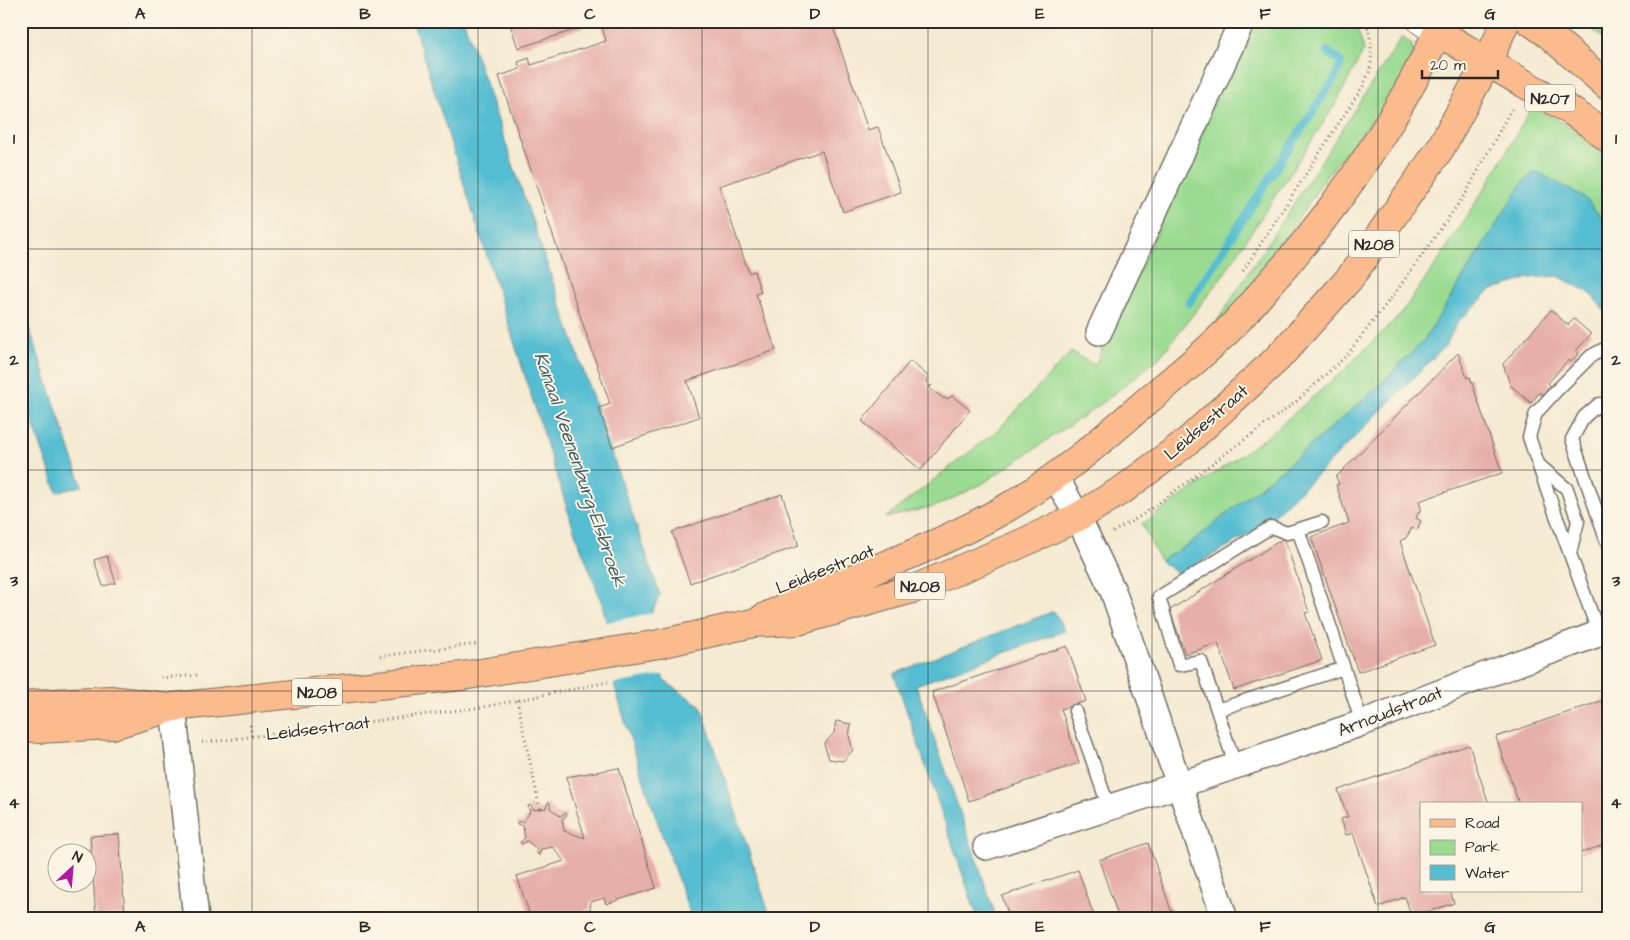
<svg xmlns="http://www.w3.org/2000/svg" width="1630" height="940" font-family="'Architects Daughter',sans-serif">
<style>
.green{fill:#9adb91;stroke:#62835e}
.water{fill:#54bdd1;stroke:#40747e}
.pier{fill:#f5ead2}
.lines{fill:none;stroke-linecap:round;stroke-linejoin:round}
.stream{stroke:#54bdd1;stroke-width:8}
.building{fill:#e6afa9}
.service-casing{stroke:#726e65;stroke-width:15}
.minor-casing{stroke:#726e65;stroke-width:28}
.tertiary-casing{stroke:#726e65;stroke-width:30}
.primary-casing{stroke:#726e65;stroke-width:30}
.path{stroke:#726e65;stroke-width:3;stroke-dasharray:1 4;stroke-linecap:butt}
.service{stroke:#fff;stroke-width:12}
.minor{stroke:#fff;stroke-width:25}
.tertiary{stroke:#fff;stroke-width:28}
.primary{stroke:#fbbb8d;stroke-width:28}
.grid{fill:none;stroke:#2b2b2b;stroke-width:1;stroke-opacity:0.55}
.labels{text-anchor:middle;stroke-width:4;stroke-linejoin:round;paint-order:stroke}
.shield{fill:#fcf5e5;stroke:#6a6863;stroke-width:1}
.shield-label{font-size:16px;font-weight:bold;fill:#2b2b2b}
.street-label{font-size:18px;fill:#2b2b2b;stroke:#fcf5e5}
.water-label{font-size:19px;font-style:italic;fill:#395e65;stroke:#fcf5e5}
.neatline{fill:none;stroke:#2b2b2b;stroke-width:2}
.grid-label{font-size:16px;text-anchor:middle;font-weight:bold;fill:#2b2b2b}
</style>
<rect width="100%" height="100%" fill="#fcf5e5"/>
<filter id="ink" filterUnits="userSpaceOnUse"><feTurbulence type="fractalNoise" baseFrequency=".02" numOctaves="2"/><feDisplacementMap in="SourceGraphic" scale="10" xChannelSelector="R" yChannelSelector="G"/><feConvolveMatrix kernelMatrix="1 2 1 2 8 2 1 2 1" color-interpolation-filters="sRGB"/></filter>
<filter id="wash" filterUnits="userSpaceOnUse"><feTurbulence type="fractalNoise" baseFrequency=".0096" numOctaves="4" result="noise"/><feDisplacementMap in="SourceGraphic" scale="20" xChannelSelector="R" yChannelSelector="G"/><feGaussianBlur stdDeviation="1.12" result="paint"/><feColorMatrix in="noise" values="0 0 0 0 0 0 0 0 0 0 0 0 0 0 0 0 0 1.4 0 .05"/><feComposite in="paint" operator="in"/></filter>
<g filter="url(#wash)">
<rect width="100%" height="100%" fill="#f5ead2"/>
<path class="green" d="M1249,21H1355L1364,50L1335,105L1222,277L1159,358L1101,404L982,484L939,505L885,518L999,429L1071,352L1095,365L1156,234Z
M1582,21H1609V43Z
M1402,37L1412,45L1414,61L1396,92L1328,174L1287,236L1218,330L1208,335Z
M1532,107L1566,124L1609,159V226L1585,198L1523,182L1424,340L1379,386L1296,458L1189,544L1160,561L1142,524L1268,436L1343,371L1400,315L1440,258L1489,182Z"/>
<path class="water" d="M412,21H464L660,595L650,616L662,665L663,680L701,706L771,919H692C665,844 638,768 616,691C611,674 613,656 610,638C604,601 587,565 574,530Z
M1536,171L1585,198L1609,226V317L1590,293L1558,276L1529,278L1490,291L1458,322L1446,345L1325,467L1262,527L1179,574L1160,561L1189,544L1296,458L1379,386L1424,340L1523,182Z
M21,303L82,486L57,492L21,389Z
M1054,611L1065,631L916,685L997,919H978L894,674Z"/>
<path class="pier" d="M653,613L665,675L613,684L608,639L604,623Z"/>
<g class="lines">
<path class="stream" d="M1189,303L1336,76L1341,62L1327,51"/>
</g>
<g id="blocks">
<path class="building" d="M509,21H599V22L518,48Z
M600,21H831L868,130L878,127L901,192L843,212L822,151L719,186L749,273L754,271L761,292L756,294L776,350L687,381L699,417L612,447L599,408L610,404L499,76L520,69L518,62L529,58L531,65L606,41Z
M1551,310L1568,325L1574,319L1591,334L1576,351L1579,353L1570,363L1568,360L1548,383L1550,385L1542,395L1540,392L1531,403L1510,385L1503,364Z
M1458,353L1467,378L1470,377L1502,473L1419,501L1421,508L1416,518L1421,521L1417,530L1412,528L1406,538L1400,541L1435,645L1358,672L1311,537L1349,523L1336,485L1339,484L1336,477Z
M910,361L929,377L926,381L928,387L932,385L929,388L943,398L947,399L952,396L970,410L921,470L862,421Z
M782,494L799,546L690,583L672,532Z
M1284,538L1309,612L1305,613L1322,660L1234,690L1218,643L1185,654L1170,610Z
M107,556L116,583L103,586L94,560Z
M1067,646L1086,701L1061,709L1079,763L969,801L932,692Z
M1607,699L1609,843L1581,853V804H1519L1496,737Z
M836,721L851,724L849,736L853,750L843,761L829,759L824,744L834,733Z
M1469,745L1489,804H1421V891H1450L1454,903L1412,917L1405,897L1378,907L1353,833L1346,835L1341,819L1348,817L1338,790Z
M619,768L656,888L606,904L604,898L591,902L590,909L557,919H531L517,876L564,861L553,847L541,849L539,855L537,854V849L527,841L521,844L520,842L525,838L523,826L517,824V822H523L530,812L528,806L530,805L534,810L546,808L548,802L550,803V808L560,816L566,813L567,815L562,819L564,831L585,838L566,777Z
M119,834L125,915L96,917L90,836Z
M1148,843L1174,919H1119L1099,860Z
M1078,870L1095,919H1010L1002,896Z
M21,905L27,919H21Z
M1609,911V919H1588V918Z"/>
</g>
</g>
<g filter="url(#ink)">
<use href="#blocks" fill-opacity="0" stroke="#726e65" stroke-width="1"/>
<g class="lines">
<defs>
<path id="service" d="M1609,406L1599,404L1584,417L1572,439L1609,548
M1540,466L1567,489L1578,521L1570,553
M1298,529L1362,723
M1599,634L1549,496L1529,437L1536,413L1557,390L1591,356L1602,350L1609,351
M1217,710L1344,668
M1075,711L1109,808
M1235,765L1201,661L1179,665L1159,597L1271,527L1287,533L1322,522"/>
<path id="minor" d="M1099,332L1242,21
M1055,476L1078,517L1113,591L1225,919
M173,707L196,919
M986,847L1179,785L1362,723L1483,676L1609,630"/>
<path id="tertiary" d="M1422,21L1438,32"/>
<path id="primary" d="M1530,21L1548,34L1609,87
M1438,32C1467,49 1495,67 1525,84C1554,101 1583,116 1609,139
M763,618C842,580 925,553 1001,511C1055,481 1101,441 1147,401C1172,380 1197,360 1221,337C1237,323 1251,305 1265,289C1337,209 1398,119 1443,21
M21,709L34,704L110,700L159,706
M21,725L38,729L112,725L173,707L462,676L659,644L753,623L798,621L916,588L1018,545L1078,517L1125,488L1189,440L1277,359L1349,279L1440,149L1488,61L1506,21"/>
</defs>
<use href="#service" class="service-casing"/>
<use href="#minor" class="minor-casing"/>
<use href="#tertiary" class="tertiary-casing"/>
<use href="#primary" class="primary-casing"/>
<path class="path" d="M1243,271L1363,86C1365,81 1368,75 1370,70C1373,59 1371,31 1365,21
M1113,532L1141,516L1297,401L1346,356L1398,289L1466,193L1513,106
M380,656L478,644
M161,678L200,675
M517,700L540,809
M250,725L252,737
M202,742L218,741L484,707L608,682"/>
<use href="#service" class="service"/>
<use href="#minor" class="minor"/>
<use href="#tertiary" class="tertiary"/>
<use href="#primary" class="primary"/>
</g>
</g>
<path class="grid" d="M252,21V919M478,21V919M702,21V919M928,21V919M1152,21V919M1378,21V919M21,249H1609M21,470H1609M21,691H1609"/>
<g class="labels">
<g class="shield">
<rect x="1525" y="84.5" width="50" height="27" rx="4"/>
<rect x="1349" y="230.5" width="50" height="27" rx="4"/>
<rect x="895" y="572.5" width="50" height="27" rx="4"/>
<rect x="292" y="678.5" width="50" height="27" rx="4"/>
</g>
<g class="shield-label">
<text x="1550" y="104">N207</text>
<text x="1374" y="250">N208</text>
<text x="920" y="592">N208</text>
<text x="317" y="698">N208</text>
</g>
<g class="street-label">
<text transform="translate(1206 422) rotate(-41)" y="6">Leidsestraat</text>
<text transform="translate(825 569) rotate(-22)" y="6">Leidsestraat</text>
<text transform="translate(1390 711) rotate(-21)" y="6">Arnoudstraat</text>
<text transform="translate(318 728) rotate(-7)" y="6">Leidsestraat</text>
</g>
<g class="water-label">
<text transform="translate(581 469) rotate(71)" y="7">Kanaal Veenenburg-Elsbroek</text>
</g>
</g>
<rect width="1630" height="940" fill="none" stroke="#fcf5e5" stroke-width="55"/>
<rect x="1420" y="802" width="162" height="90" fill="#fcf5e5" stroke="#a8a49b"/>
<rect x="1430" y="819" width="25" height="8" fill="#fbbb8d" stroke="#a8a49b"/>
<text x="1465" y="828" font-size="15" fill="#2b2b2b">Road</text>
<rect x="1430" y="840" width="25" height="15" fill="#9adb91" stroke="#a8a49b"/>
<text x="1465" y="852" font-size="15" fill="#2b2b2b">Park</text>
<rect x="1430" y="865" width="25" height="15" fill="#54bdd1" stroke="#a8a49b"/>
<text x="1465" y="878" font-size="15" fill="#2b2b2b">Water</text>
<g transform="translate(72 868) rotate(26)"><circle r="24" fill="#fcf5e5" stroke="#a8a49b"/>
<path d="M0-4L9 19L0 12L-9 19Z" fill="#b5179e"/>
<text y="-8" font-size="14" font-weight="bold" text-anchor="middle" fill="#2b2b2b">N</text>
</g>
<path d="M1422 70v8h76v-8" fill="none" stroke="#2b2b2b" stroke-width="2.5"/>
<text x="1430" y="70" font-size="15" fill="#2b2b2b" stroke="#fcf5e5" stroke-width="4" paint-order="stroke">20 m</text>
<rect x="28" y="28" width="1574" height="884" class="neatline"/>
<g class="grid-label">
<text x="140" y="19">A</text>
<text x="365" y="19">B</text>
<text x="590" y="19">C</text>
<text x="815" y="19">D</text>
<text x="1040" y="19">E</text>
<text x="1265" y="19">F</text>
<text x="1490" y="19">G</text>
<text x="14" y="144">1</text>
<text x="1616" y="144">1</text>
<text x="14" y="365">2</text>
<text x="1616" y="365">2</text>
<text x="14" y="586">3</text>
<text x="1616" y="586">3</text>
<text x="14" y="808">4</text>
<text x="1616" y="808">4</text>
<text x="140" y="932">A</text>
<text x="365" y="932">B</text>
<text x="590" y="932">C</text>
<text x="815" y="932">D</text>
<text x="1040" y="932">E</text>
<text x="1265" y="932">F</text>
<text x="1490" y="932">G</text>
</g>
</svg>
